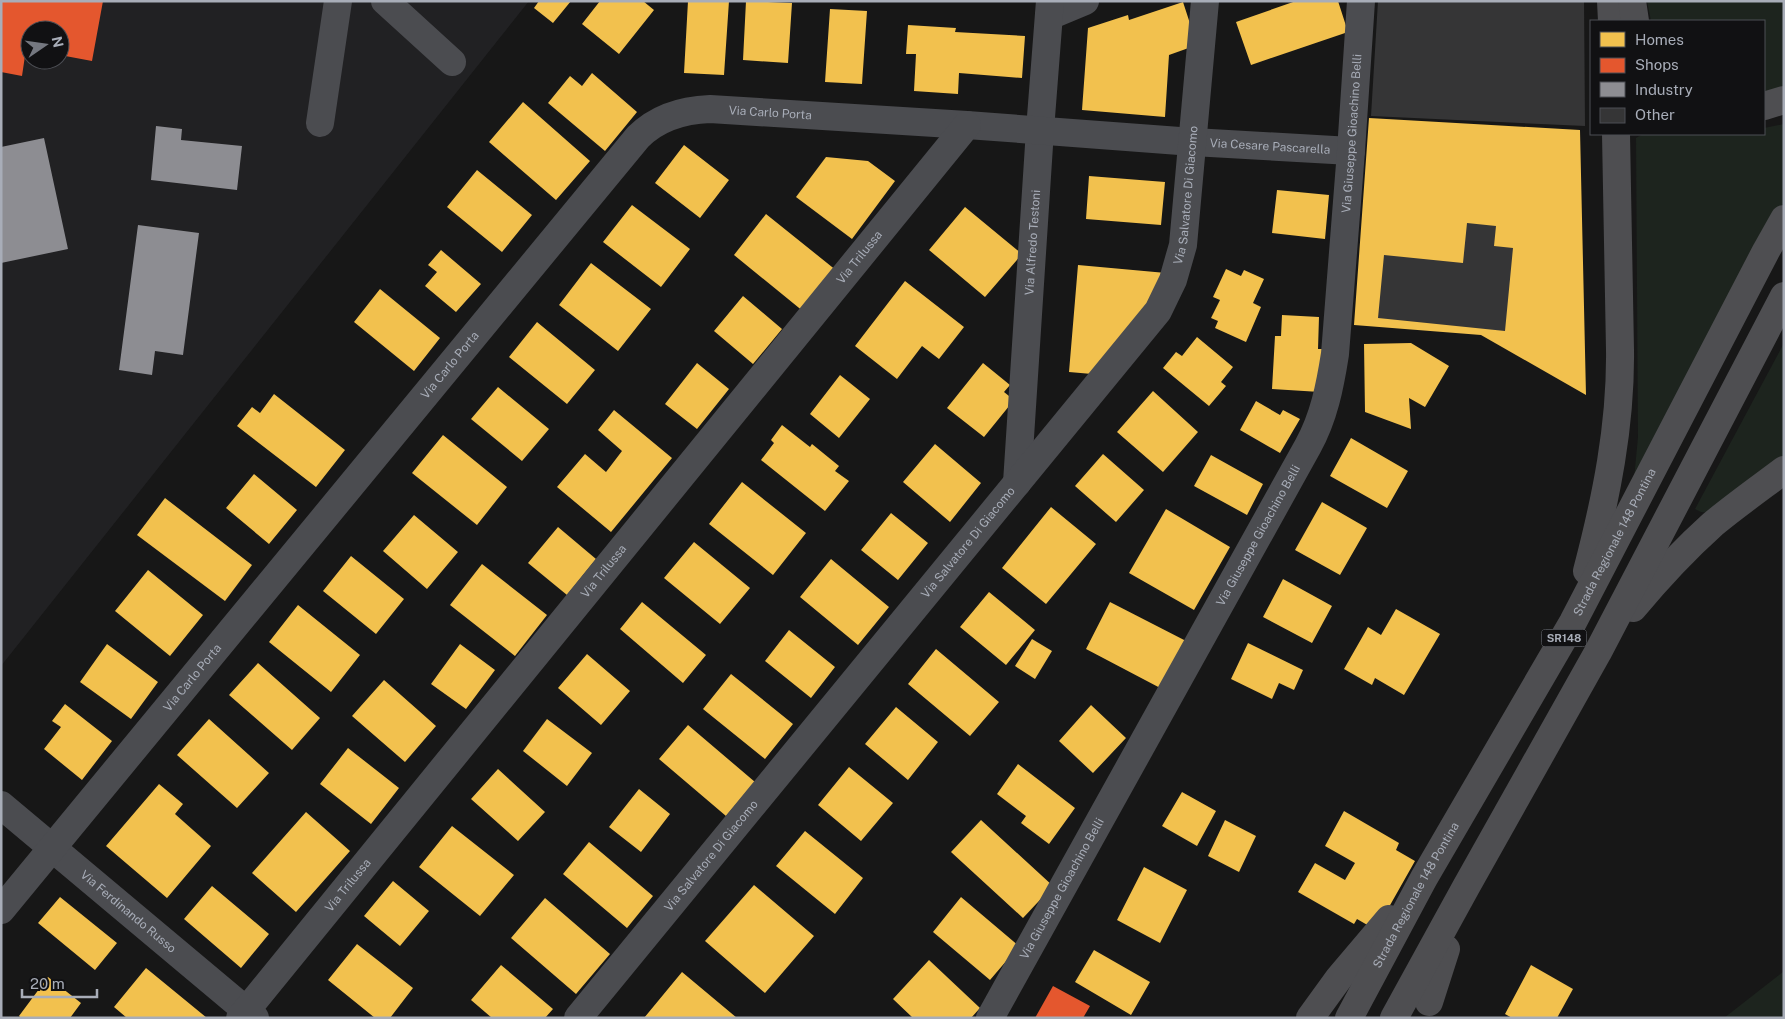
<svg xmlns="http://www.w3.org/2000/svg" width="1785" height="1019" font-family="'Public Sans',sans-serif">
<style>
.built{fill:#212123;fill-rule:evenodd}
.green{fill:#1d241e}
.homes{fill:#f2c14e}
.shops{fill:#e4572e}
.industry{fill:#8d8d92}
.building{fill:#353536}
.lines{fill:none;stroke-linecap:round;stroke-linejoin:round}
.minor{stroke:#4b4c50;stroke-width:28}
.highway{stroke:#4e4e51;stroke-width:28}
.labels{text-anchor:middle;stroke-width:5;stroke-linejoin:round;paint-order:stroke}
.shield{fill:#111113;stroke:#7b7e86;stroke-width:1}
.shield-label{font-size:11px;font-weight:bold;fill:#a8adb8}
.street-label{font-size:12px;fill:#a8adb8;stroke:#111113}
</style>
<rect width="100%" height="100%" fill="#171717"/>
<path class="built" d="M1,1H529L1,666ZM30,30H60V60H30Z"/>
<path class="green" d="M1647,1H1784V93L1764,99V21H1651Z
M1784,124V202L1634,479L1638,437L1636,138L1643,134H1764V128Z
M1784,343V465L1710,513L1701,512L1695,509Z
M1784,971V1018H1724Z"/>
<path class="homes" d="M539,1H571L553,23L534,8Z
M600,1H643L654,10L619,54L582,24Z
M688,1H729L724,75L684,73Z
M746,1L792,3L788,63L743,60Z
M1296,1H1338L1348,32L1251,65L1236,22Z
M1183,2L1197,45L1169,55L1165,117L1082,110L1088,28L1128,15L1129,20Z
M830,9L867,11L862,84L825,82Z
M908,25L956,28L955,32L1025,36L1022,78L959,73L958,94L914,91L916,54H906Z
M592,73L637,112L605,151L548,103L570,76L582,86Z
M523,102L590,161L556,200L489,142Z
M1369,118L1580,130L1586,395L1481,335L1354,325Z
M684,145L729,180L700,218L655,183Z
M826,157L868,161L895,181L852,239L796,197Z
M477,170L532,215L502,252L447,207Z
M1089,176L1165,182L1161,225L1086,219Z
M1277,190L1329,195L1325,239L1272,233Z
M632,205L690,249L661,287L603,242Z
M965,207L1022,254L985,297L929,250Z
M766,214L837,271L804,312L734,255Z
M441,250L481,284L456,312L425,286L437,272L428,265Z
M591,263L651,309L618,351L559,305Z
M1078,265L1166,273V283L1092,374L1069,372Z
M1226,269L1241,276L1244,270L1264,279L1253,303L1261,307L1246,342L1215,328L1218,321L1211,318L1220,300L1213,297Z
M905,281L964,327L939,359L922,346L897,379L855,346Z
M380,289L440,338L414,371L354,322Z
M743,296L782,329L753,364L714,331Z
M1282,315L1319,317L1318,349H1322L1320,392L1272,389L1275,336H1281Z
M537,322L595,370L567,404L509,357Z
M1197,337L1233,367L1221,382L1226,386L1209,406L1163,368L1176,352L1182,356Z
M1411,343L1449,366L1425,407L1409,398L1411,429L1365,412L1364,344Z
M697,363L729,389L697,429L665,404Z
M983,363L1010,385L1004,392L1014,400L984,437L947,408Z
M840,375L870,399L839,438L810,414Z
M498,387L549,429L522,461L471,419Z
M1153,391L1198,432L1163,472L1117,432Z
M274,394L345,450L316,487L237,426L252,407L260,413Z
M1256,401L1280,415L1283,410L1300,419L1280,453L1240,430Z
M614,410L672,458L611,532L557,487L585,454L606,472L622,451L598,430Z
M782,425L810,447L812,444L839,466L835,471L849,481L825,511L761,460L774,443L771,440Z
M443,435L507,487L477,525L412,473Z
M1351,438L1408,471L1387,508L1330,476Z
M935,444L981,483L950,522L903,482Z
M1103,454L1144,490L1116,522L1075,486Z
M1211,455L1263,484L1247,515L1194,486Z
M254,474L297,510L269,544L226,508Z
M742,482L806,533L773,575L709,524Z
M165,498L252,565L225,601L137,535Z
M1322,502L1367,528L1340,575L1295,550Z
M1051,507L1096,544L1046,604L1002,568Z
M1166,509L1230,547L1194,610L1129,573Z
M891,513L928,543L898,580L861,550Z
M414,515L458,552L427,589L383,551Z
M558,527L596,559L567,595L528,563Z
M694,542L750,588L720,624L664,578Z
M351,556L404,599L376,634L323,591Z
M831,559L889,607L858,645L800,597Z
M482,564L547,615L515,656L450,605Z
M148,570L203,615L170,656L115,611Z
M1283,579L1332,606L1312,643L1263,617Z
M989,592L1035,630L1006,665L960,627Z
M642,602L706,655L683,683L620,629Z
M1110,602L1188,642L1164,690L1086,649Z
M298,605L360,655L331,692L269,642Z
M1396,609L1440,634L1404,695L1375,678L1372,685L1344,669L1368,627L1381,635Z
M789,630L835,667L811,698L765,661Z
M1032,639L1052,651L1035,679L1015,666Z
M1248,643L1303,670L1294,690L1279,683L1272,699L1231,679Z
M107,644L158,682L131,719L80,682Z
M460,644L495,670L466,709L431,684Z
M936,649L999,702L970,736L908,684Z
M587,654L630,691L601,725L558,688Z
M258,663L320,718L292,750L229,695Z
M731,674L793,724L765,759L703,709Z
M384,680L436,726L405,762L352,716Z
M65,704L112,741L82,780L44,749L61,727L52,721Z
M1091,705L1126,738L1093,773L1059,741Z
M896,707L938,742L908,780L865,744Z
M209,719L269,773L237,808L177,755Z
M547,719L592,753L567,786L523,751Z
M688,725L755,782L726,816L659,759Z
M348,748L399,788L371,824L320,784Z
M1018,764L1075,808L1049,844L1021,823L1026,816L997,794Z
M849,767L893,803L861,841L818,805Z
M498,769L545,812L518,841L471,799Z
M159,784L183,804L175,814L211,846L167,898L106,846Z
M639,789L670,814L641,852L609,827Z
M1182,792L1216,811L1197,846L1162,826Z
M1344,811L1399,843L1396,850L1415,861L1376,930L1357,919L1354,924L1298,892L1315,863L1345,880L1355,863L1325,846Z
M306,812L350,851L296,912L252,873Z
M981,820L1053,886L1023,918L951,852Z
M1225,820L1256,836L1239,872L1208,856Z
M452,826L514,875L480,916L419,867Z
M805,831L863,878L835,914L776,866Z
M589,842L653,896L627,928L563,874Z
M1144,867L1187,890L1160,943L1117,920Z
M393,881L429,911L400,946L364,916Z
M754,885L814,936L765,993L705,941Z
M212,886L269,934L241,968L184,919Z
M60,897L117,943L95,970L38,923Z
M961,897L1019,946L990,980L933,932Z
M545,898L610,954L576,994L511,938Z
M357,944L413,988L390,1018H375L328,980Z
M1094,950L1150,982L1131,1015L1075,982Z
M929,960L980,1008L971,1018H913L893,999Z
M501,965L553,1009L545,1018H492L471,1000Z
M1531,965L1573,989L1557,1018H1512L1505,1014Z
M146,968L207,1018H127L114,1007Z
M682,972L737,1018H644Z
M48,977L81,1003L70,1018H21L19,1016Z"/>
<path class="shops" d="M1,1H103L92,61L60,55V30H30V50L26,49L22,76L1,72Z
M1053,986L1090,1006L1083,1018H1035Z"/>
<path class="industry" d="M156,126L182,129L181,140L242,146L237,190L151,180Z
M44,138L68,249L1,263V147Z
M138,225L199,233L183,355L155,351L152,375L119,370Z"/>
<path class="building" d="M1378,1H1584L1585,126L1371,116Z
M1467,223L1496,226L1494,246L1513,248L1505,331L1378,318L1384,255L1463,263Z"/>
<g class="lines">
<g class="minor">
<path d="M385,1L452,62"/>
<path d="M1049,16L1085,1"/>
<path d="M320,123L338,1"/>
<path id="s1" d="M1017,483L1040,130L1050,1"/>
<path id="s2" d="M1,805L255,1018"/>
<path id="s3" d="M1,910L638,137C657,118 684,110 710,109L967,125L1193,142L1351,151"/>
<path id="s4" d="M240,1018L967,125"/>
<path id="s5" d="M578,1018L1158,311L1173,280L1183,245L1205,1"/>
<path id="s6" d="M990,1018L1308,446C1324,417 1330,386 1335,354L1351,151L1361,1"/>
</g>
<g class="highway">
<path d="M1611,1L1612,21"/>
<path d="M1632,1L1635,21"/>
<path d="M1764,106L1784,100"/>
<path d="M1587,571C1606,499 1621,425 1620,350L1616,134"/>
<path d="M1633,608C1658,578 1684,550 1713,524C1736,505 1760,488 1784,470"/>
<path d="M1429,1002L1446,949"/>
<path d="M1310,1018L1339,978L1389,919"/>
<path id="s7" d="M1349,1018L1424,878L1573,622L1766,251L1784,219"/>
<path d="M1394,1018L1466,887L1598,652L1784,296"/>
</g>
</g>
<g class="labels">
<rect class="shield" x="1541.5" y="629.5" width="45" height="17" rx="4"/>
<g class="shield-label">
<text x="1564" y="642">SR148</text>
</g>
<g class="street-label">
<text dy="4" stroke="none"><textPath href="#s3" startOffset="1141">Via Carlo Porta</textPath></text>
<text dy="4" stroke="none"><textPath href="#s6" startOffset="972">Via Giuseppe Gioachino Belli</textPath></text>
<text dy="4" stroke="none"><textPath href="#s3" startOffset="1642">Via Cesare Pascarella</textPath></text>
<text dy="4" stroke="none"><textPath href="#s5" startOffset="1035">Via Salvatore Di Giacomo</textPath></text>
<text dy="4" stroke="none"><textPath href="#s1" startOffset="241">Via Alfredo Testoni</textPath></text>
<text dy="4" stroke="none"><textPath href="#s4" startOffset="981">Via Trilussa</textPath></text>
<text dy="4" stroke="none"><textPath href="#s3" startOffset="706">Via Carlo Porta</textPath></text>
<text dy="4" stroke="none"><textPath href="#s6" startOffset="552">Via Giuseppe Gioachino Belli</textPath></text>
<text dy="4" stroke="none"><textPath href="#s5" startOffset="615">Via Salvatore Di Giacomo</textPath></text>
<text dy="4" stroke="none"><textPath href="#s7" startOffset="545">Strada Regionale 148 Pontina</textPath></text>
<text dy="4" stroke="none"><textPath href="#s4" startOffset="576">Via Trilussa</textPath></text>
<text dy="4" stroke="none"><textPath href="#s3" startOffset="301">Via Carlo Porta</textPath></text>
<text dy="4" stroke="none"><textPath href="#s5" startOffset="210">Via Salvatore Di Giacomo</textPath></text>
<text dy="4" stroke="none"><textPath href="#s4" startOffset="171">Via Trilussa</textPath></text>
<text dy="4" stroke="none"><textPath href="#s6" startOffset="148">Via Giuseppe Gioachino Belli</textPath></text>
<text dy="4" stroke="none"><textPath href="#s7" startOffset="140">Strada Regionale 148 Pontina</textPath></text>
<text dy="4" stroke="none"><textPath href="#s2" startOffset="166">Via Ferdinando Russo</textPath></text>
</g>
</g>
<rect width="1785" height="1019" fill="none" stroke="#a8adb8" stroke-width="5"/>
<rect x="1590" y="20" width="175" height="115" fill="#111113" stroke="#4d4f55"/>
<rect x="1600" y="32" width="25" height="15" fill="#f2c14e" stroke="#4d4f55"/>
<text x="1635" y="45" font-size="15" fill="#a8adb8">Homes</text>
<rect x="1600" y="58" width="25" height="15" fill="#e4572e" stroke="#4d4f55"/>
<text x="1635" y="70" font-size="15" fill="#a8adb8">Shops</text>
<rect x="1600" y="82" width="25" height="15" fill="#8d8d92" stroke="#4d4f55"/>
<text x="1635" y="95" font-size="15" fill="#a8adb8">Industry</text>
<rect x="1600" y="108" width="25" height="15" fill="#353536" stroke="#4d4f55"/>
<text x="1635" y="120" font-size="15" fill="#a8adb8">Other</text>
<g transform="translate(45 45) rotate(77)"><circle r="24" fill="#111113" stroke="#4d4f55"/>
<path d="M0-4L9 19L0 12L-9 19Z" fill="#757880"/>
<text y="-8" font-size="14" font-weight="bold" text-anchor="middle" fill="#a8adb8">N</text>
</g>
<path d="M22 989v8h75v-8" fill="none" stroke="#a8adb8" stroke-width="2.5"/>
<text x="30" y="989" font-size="15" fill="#a8adb8" stroke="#111113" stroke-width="4" paint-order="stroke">20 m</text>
</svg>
